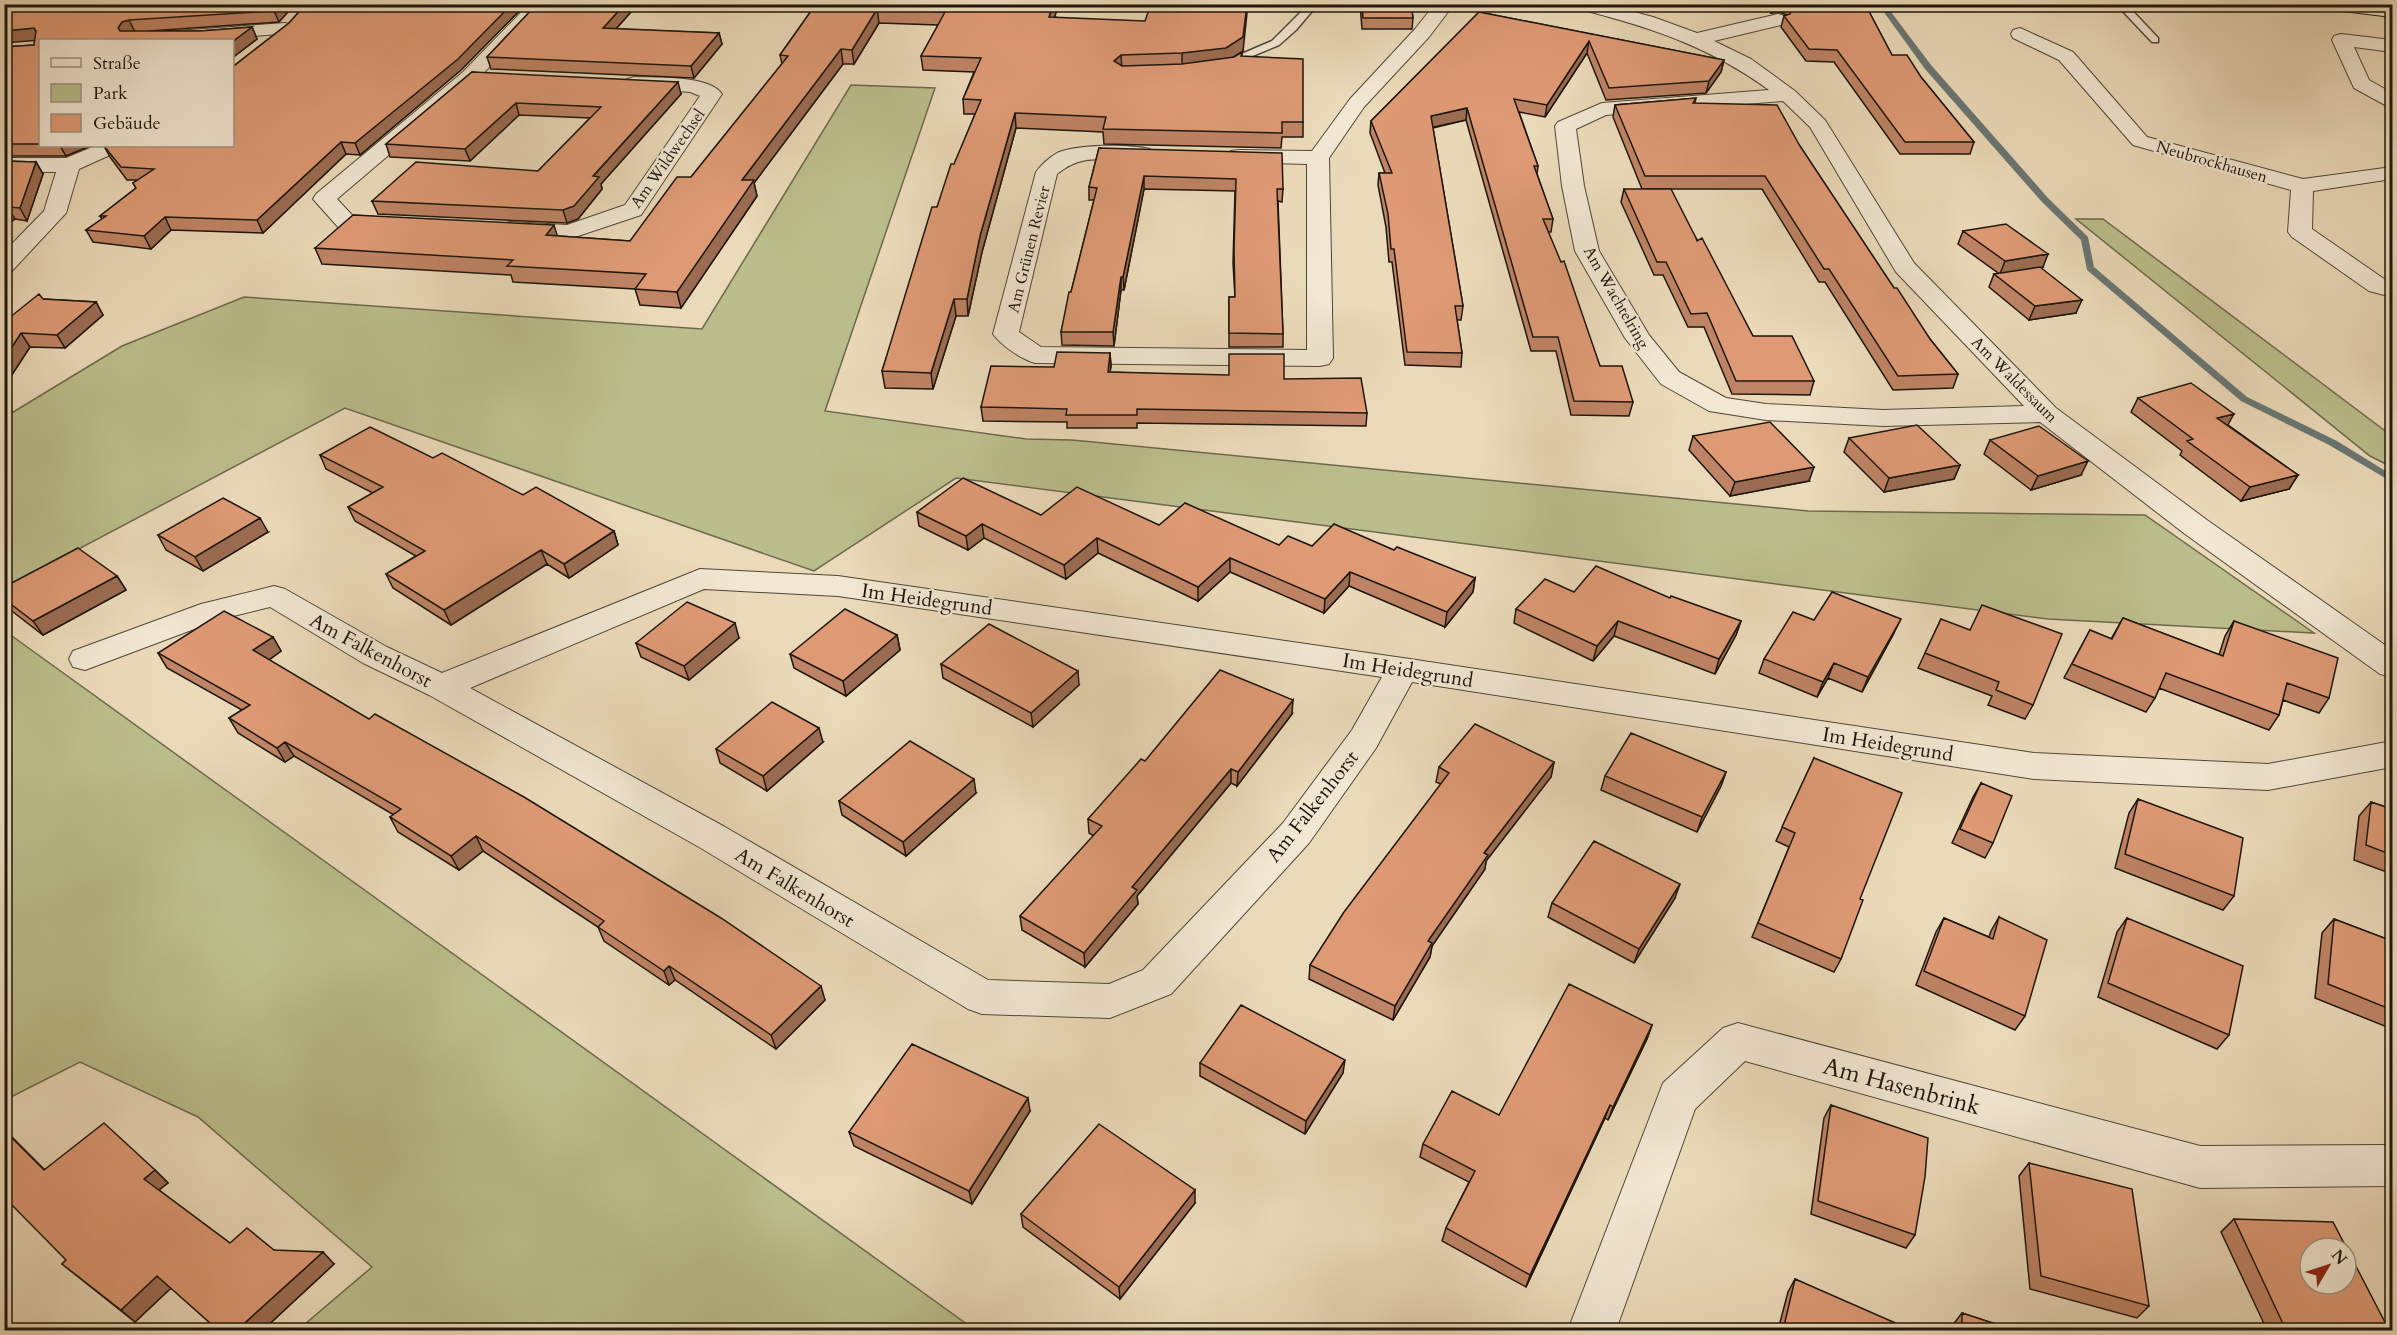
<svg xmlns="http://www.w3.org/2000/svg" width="2397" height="1335" font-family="Cardo,serif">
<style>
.green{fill:#bbbe8c;stroke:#6c6a4c;stroke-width:1.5}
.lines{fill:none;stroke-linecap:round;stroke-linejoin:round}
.stream{fill:#6a7775;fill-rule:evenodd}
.lane-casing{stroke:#504738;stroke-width:3}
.street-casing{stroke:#504738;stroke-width:2}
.secondary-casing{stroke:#1d160d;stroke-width:2}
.lane{fill:#f2e7d2;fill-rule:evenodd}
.street{fill:#f2e7d2;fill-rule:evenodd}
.secondary{fill:#f2e7d2;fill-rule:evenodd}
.wall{fill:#bf8465;stroke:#1d160d;stroke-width:1.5}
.shaded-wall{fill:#9b6c52;stroke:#1d160d;stroke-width:1.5}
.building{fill:#de9a75;stroke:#1d160d;stroke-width:1.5;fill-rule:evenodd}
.labels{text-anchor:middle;stroke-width:4.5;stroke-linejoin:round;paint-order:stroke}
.far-street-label{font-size:16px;fill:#1d160d;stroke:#f2e7d2}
.street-label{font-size:20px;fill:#1d160d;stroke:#f2e7d2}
.near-street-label{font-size:24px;fill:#1d160d;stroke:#f2e7d2}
</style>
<rect width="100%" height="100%" fill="#ebdab9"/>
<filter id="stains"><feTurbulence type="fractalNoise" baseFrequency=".00333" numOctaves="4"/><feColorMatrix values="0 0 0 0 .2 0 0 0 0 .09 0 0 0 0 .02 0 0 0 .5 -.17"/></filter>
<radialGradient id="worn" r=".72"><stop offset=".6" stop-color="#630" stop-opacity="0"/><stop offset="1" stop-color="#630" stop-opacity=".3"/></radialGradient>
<path class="green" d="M851,85L935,88L825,411L1026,439L1072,440L1808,511L2145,515L2314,633L2048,619L956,478L814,571L345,408L5,588V417L122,346L244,297L702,329Z
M2076,219H2103L2392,436V467L2370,456Z
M5,631L975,1330H298L372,1267L198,1117L80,1062L5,1100Z"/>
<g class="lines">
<path class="stream" d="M1878,4H1885L1931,65L2048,198L2088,237L2094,267L2247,397L2337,441L2392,475V482L2329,445L2241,401L2087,270L2081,240L2042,202L1925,69Z"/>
<defs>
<path id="lane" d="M1309,4H1318L1296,30L1279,45L1250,57L1234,69L1224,70V66L1244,53L1272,41Z
M2116,4H2126L2158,38V42H2152Z"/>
<path id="street" d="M529,4H549L477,80L337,199L352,215L398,219L402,224L398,229L390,231L338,227L313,199L316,194L463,72Z
M1435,4H1454L1429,37L1364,107L1329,158L1333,358L1329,364L1320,366L1035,363C1021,359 1002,346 993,334L1036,172C1041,165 1050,157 1057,153C1077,144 1128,144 1150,149L1153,154L1150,159C1114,167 1090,147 1057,174L1019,332L1041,347L1307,350V164L1239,162L1231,161L1228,156L1231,151L1239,150L1312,151L1350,99L1415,29Z
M1573,4H1605L1653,17L1697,33L1778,14L1785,16L1787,20L1785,24L1714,41L1751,59L1795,91L1825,120L1914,263L2056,408L2207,520L2392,650V677L2380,674L2185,534L2040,422L1883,426L1766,420L1709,411L1661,384L1625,338L1575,251L1562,186L1555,126L1558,122L1602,103L1769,90C1707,45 1649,27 1576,8ZM1783,101L1810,127L1896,272L2024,406L1883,410L1766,404L1726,398L1679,372L1649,335L1599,251L1584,186L1576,129L1606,115Z
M285,23L292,25L294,29L292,33L205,40H126L128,36L135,34Z
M2020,28L2073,52L2147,137L2303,179L2392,167V179L2313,191L2312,229L2387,281L2392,282V297L2369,291L2292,237L2288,232L2291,190L2133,145L2059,60L2013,38L2011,34L2013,30Z
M2341,34L2392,40V52L2354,47L2369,80L2392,93V107L2385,105L2354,88L2332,40L2334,36Z
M634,77C656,78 709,75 722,94L641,215L569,239L502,234L498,229L502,224L510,222L567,225L625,205L700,96L690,92L627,87L624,83L627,79Z
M95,146H122L119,151L79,169L66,213L12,271L4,273V252L44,211L56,172H4V158H66Z
M700,569L838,576L1403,658L2034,753L2268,764L2392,741V767L2268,790L2034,779L1412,682L1376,748L1309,843L1171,994L1110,1018L982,1014L968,1009L699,847L429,695L363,663L270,607L221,619L85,670L73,667L69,659L73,651L201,604L274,586L285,589L387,647L442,673ZM704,589L838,596L1382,677L1352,730L1283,823L1143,970L1109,984L988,980L725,827L470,688Z
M1738,1023L2200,1146L2392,1145V1186L2200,1188L1745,1061L1695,1109L1616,1330H1568L1663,1083L1723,1028Z"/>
<path id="secondary" d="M2317,4L2392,7V17L2326,9Z"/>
</defs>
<use href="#lane" class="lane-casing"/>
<use href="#street" class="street-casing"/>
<use href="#secondary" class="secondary-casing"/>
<use href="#lane" class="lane"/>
<use href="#street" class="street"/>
<use href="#secondary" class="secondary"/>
</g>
<path class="wall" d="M4,4H295L279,22L149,31H200L252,27L257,39L232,58V40H40V146H90L66,156H4V47L34,45L35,40Z
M306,4H526L461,70L360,155L346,154L263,233L171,230L151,249L93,242L86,230L102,219L100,216L136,188L133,183L138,180H127L110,157L104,146H232L235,65L289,23Z
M537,4H638L616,29L719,33L722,44L694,78L491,69L487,57Z
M816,4L1054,17L1243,51L1242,52V56L1303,122V137H1282L1281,148L1104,144L1103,132L1016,128L982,252L968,316H956L933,389L885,388L882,371L937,207L975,114H964L963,99L974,72L923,70L921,56L938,25L879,23L854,64H843L754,183L757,196L681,308L640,305L635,289L513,282L511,275L322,264L315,248L558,236L630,241L691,177L782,64L780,55Z
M1360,4H1411L1413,18L1412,29H1362Z
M1491,4H1572V7L1491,6Z
M1765,4H1865L1892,55L1921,77L1974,142L1970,154H1900L1834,62L1806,61L1781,27L1784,16L1787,15L1779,12L1771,13Z
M1479,12L1724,60L1721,72L1706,93L1606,100L1587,53L1545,117L1519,112L1538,166L1537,174L1553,219L1551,232H1548L1600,366L1633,402L1629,416L1571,415L1556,351H1531L1466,120L1433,128L1463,306L1461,320H1457L1462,353L1461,367L1405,365L1392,262H1389L1386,227L1378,185L1379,173H1385L1370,133L1371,121Z
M472,72L681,94L601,184L602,189L578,219L567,223L378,214L372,201L538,171L590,118L519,115L470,161L390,157L386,144Z
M1696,98L1695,103L1800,146L1894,288L1930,339L1958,374L1953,388L1893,390L1825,282H1819L1762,189H1642L1613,117L1615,105Z
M1099,148L1283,189L1282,202L1278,201L1283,334V347H1229V297H1235L1233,263L1235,191L1144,189L1124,290H1121L1114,346L1062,345L1061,332L1094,200H1089V187Z
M4,161L36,162L43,174L27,221L15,219L4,227Z
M1624,189L1696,238L1753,336L1814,381L1810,395L1732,394L1704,327H1688L1663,275H1654L1621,202Z
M1963,231L2043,267L2041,268L2076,313L2029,320L1989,287L1994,274L1998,273L1958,244Z
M43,299L96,302L103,315L65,348L30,347L4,387V322Z
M1110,353L1111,366L1110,372L1284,379L1367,413L1366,426L1137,423V428H1067V422L983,421L981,407L1054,367Z
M2138,398L2228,425L2298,475L2289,489L2241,501L2180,455L2182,451L2131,412Z
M1693,436L1809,481L1730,496L1689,450Z
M1849,438L1960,465L1954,479L1884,492L1844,452Z
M1990,440L2081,475L2031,490L1984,454Z
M320,455L433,458L523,495L614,531L618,545L569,578L547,564L451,625L393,588L386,574L416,556L355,521L348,507L373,493L326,469Z
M917,512L1041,515L1159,525L1279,545L1394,550L1475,578L1473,592L1445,627L1349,586L1324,613L1230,572L1198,601L1098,553L1066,579L984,538L968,550L919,526Z
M268,532L203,571L166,550L158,535Z
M117,576L126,590L43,635L4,605V587Z
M1574,592L1670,598L1741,621L1736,635L1715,674L1614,636L1593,661L1514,623L1516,609Z
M2123,618L2219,655L2225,636L2234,621L2329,698L2319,713L2283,700L2279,715L2269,730L2159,688L2155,698L2146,712L2064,678L2090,630L2111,639Z
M1941,619L2033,705L2025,719L1988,705L1992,696L1918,668Z
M1814,620L1894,633L1862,692L1828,678L1817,697L1759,673L1764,659Z
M897,635L900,650L846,696L794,668L790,654Z
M273,637L281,651L269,660L825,1000L776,1049L675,980L669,985L604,941L598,927L483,851L459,870L398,832L390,817L394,815L294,756L285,762L238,733L229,718L242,710L167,668L158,653Z
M739,638L689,680L641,657L636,643Z
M941,664L1079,685L1033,727L943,678Z
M1292,714L1237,786L1231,783L1137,896L1138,904L1085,967L1022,930L1020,916L1094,836L1089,833L1088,819L1145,761Z
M823,742L767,791L720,763L716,749Z
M1814,758L1860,899L1841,959L1834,972L1752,937L1789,847L1776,841Z
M1554,762L1551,777L1486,861L1485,869L1432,946L1430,957L1393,1020L1309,979L1310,965L1441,784L1436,782L1439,767Z
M1726,772L1721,786L1697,832L1601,790L1605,776Z
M1981,783L1993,843L1985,858L1952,843L1973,797Z
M976,793L906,856L842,815L839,801Z
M2138,799L2234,896L2223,910L2115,868L2129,813Z
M2371,802L2392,809V874L2354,860L2359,816Z
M1675,898L1634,963L1548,917L1552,903Z
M1999,917L2025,1016L2015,1030L1916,985L1936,932L1944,918L1989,937L1991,931Z
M2127,918L2229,1035L2217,1049L2098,997L2117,932Z
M2334,919L2392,941V1029L2315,998L2322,933Z
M1652,1025L1647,1039L1608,1120L1605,1118L1526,1287L1442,1241L1446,1228L1469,1182L1420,1157L1423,1144L1499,1115Z
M1200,1063L1343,1073L1305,1134L1200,1076Z
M1831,1105L1915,1235L1906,1248L1811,1214L1824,1118Z
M1030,1111L972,1204L854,1146L849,1132Z
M2029,1163L2149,1306L2137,1318L2030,1289L2019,1176Z
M44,1169L155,1170L168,1183L159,1190L230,1243L274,1250L334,1264L263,1330H218L171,1288L135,1322L62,1264L66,1260Z
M1195,1203L1120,1299L1023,1227L1021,1214Z
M2234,1219L2389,1330H2267L2221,1232Z
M1795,1279L1899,1330H1778L1788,1292Z
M1962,1313L2014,1330H1952V1326Z"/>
<path class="shaded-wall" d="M280,4H295L279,22L274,11Z
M512,4H526L461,70L360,155L355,143Z
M625,4H638L606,40L603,28Z
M1053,4H1059L1050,31L1049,17Z
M1247,4H1248L1243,51L1226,62L1182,68V53Z
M1774,4H1781L1779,12L1771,13Z
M877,9L879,23L854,64L852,50Z
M129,20L135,32L124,39L118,28L122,22Z
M252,27L257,39L232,58V42Z
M34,28L40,40L4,43V31Z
M719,33L722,44L694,78L691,66Z
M1589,41L1587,53L1545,117L1547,105Z
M841,49L843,64L754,183L757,196L681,308L677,292L742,180Z
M1121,55L1122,70L1114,61Z
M1724,60L1721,72L1706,93L1709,81Z
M678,82L681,94L601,184L602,189L578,219L567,223L563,210Z
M516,103L519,115L470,161L465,149Z
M1467,108L1466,120L1429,128L1431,116Z
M1015,113L1016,128L982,252L968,316L967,299L980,236Z
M341,142L346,154L263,233L257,220Z
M60,146H90L66,156Z
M36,162L43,174L27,221L20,208Z
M1144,176V189L1124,290L1123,277Z
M8,207L15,219L4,227V209Z
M165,217L171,230L151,249L144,236Z
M554,225L559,241L546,235Z
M2048,254L2043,267L2000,274L2005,261Z
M1121,277V290L1114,346L1113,332Z
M954,299L956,316L933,389L931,373Z
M2082,300L2076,313L2029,320L2035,306Z
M96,302L103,315L65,348L57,335Z
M21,333L30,347L4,387V359Z
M1110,353L1111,366L1108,386V372Z
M2234,414L2226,428L2217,418Z
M2088,461L2081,475L2031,490L2038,476Z
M1960,465L1954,479L1884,492L1889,478Z
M1814,467L1809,481L1730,496L1735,482Z
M2298,475L2289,489L2241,501L2250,487Z
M260,518L268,532L203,571L195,557Z
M982,524L984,538L968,550L966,536Z
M614,531L618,545L569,578L564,564Z
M1097,538L1098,553L1066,579L1064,565Z
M541,550L547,564L451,625L444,610Z
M1230,558V572L1198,601V587Z
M1350,572L1349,586L1324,613L1325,599Z
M117,576L126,590L43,635L33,621Z
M1475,578L1473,592L1445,627L1447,612Z
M1901,619L1894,633L1862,692L1868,677Z
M1618,621L1614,636L1593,661L1597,646Z
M1741,621L1736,635L1715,674L1719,659Z
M735,623L739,638L689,680L684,666Z
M897,635L900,650L846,696L843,681Z
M273,637L281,651L262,665L253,650Z
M1834,663L1828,678L1817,697L1823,682Z
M1078,671L1079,685L1033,727L1031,713Z
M1293,700L1292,714L1237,786L1238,772Z
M819,728L823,742L767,791L763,776Z
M285,742L294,756L285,762L277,748Z
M1554,762L1551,777L1486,861L1485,869L1432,946L1430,957L1393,1020L1395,1006L1428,941L1484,853Z
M1231,769V783L1137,896L1138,904L1085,967L1084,953L1132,887Z
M1726,772L1721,786L1697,832L1702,817Z
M974,779L976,793L906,856L903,842Z
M476,836L483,851L459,870L451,856Z
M1680,884L1675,898L1634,963L1639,949Z
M669,966L675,980L669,985L664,971Z
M821,986L825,1000L776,1049L771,1035Z
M1652,1025L1647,1039L1608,1120L1613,1107Z
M1345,1060L1343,1073L1305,1134L1306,1121Z
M1028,1098L1030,1111L972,1204L969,1191Z
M1610,1105L1605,1118L1526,1287L1530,1275Z
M4,1129L58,1183L44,1170L4,1130Z
M155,1170L168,1183L156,1192L144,1179Z
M1195,1190V1203L1120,1299L1119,1287Z
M323,1252L334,1264L263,1330H237Z
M157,1276L171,1288L135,1322L121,1310Z"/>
<path class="building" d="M4,4H280L274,11L129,20L122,22L118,28L120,31H200L252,27L232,42V40H40V144H4V47L34,45L36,31L34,28L4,31Z
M306,4H512L458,59L355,143L341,142L257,220L165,217L144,236L86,230L106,216H100L136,188L133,183L154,169L121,167L104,146H232V66L235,65L289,23Z
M537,4H625L603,28L719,33L691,66L487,57Z
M816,4H1053L1049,17L1145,21L1151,4H1247L1243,37L1226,48L1182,53L1121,55L1114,61L1122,66L1182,64L1234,57L1242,52L1241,56L1303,59V122H1282V133L1103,129L1106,117L1015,113L980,236L967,299H954L931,373L882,371L932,207H937L951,164H954L981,100L963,99L981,58L921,56L945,12L877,9L852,50L841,49L742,180H754L677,292L635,289L646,274L507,266L513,260L315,248L353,215L554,225L546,235L630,241L677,177H691L788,56L780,55Z
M1362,4H1411L1413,18H1363Z
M1790,4H1865L1892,55H1907L1921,77L1974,142H1905L1837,50L1809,49L1784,16L1790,14L1792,10Z
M1479,12L1724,60L1709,81L1609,88L1589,41L1547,105L1514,99L1538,166H1534L1553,219H1543L1561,262L1564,261L1600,366H1622L1633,402L1574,401L1558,337H1533L1467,108L1431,116L1463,306H1455L1462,353L1407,352L1394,249H1391L1388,214L1379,173H1392L1371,121Z
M472,72L678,82L593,176L599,177L574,206L563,210L372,201L416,162L538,171L601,107L516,103L465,149L386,144Z
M1696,98L1693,103L1777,105L1800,146L1894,288H1897L1930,339L1958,374L1898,376L1829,269H1824L1765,176H1645L1615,105Z
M1099,148L1282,153L1283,189H1277L1283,334L1229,333V297H1235L1234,250L1236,179L1144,176L1123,277H1121L1113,332H1061L1069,292H1071L1097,188L1089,187Z
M4,161L36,162L20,208L8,207L4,209Z
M1624,189H1671L1696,238L1697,241L1702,238L1753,336H1792L1814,381H1736L1707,313L1691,314L1666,262H1657Z
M2006,224L2048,254L2005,261L1963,231Z
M2040,267L2082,300L2035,306L1994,274Z
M39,294L43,299L96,302L57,335L21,333L4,359V322Z
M1057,352L1110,353L1108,372L1229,375V354H1284V379L1361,378L1367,413L1137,409V415H1066L1067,409L981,407L991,366L1054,367Z
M2191,383L2234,414L2217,418L2298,475L2250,487L2187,441L2193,439L2138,398Z
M1770,422L1814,467L1735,482L1693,436Z
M1917,425L1960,465L1889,478L1849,438Z
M2039,426L2088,461L2038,476L1990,440Z
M370,427L433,458L442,453L523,495L536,487L614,531L564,564L541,550L444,610L386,574L425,551L348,507L383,487L320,455Z
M963,478L1041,515L1077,487L1159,525L1185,503L1279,545L1288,536L1312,546L1334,524L1394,550L1397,547L1475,578L1447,612L1350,572L1325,599L1230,558L1198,587L1097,538L1064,565L982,524L966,536L917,512Z
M223,498L260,518L195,557L158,535Z
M78,548L117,576L33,621L4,599V587Z
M1596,566L1670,598L1671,596L1741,621L1719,659L1618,621L1597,646L1516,609L1545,579L1574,592Z
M1832,592L1901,619L1868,677L1834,663L1823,682L1764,659L1793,612L1814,620Z
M687,602L735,623L684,666L636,643Z
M1982,605L2062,634L2033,705L1996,690L1999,682L1925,653L1941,619L1970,630Z
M845,609L897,635L843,681L790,654Z
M224,611L273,637L253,650L369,719L375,714L524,797L721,918L821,986L771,1035L669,966L664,971L598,927L604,921L476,836L451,856L390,817L401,809L285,742L277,748L229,718L250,705L158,653Z
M2123,618L2223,656L2234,621L2338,658L2329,698L2287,683L2279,715L2166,673L2155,698L2072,664L2090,630L2112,639Z
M989,624L1078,671L1031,713L941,664Z
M1220,670L1293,700L1238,772L1231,769L1132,887L1137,890L1084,953L1020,916L1102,826L1088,819L1141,759L1145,761Z
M772,702L819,728L763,776L716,749Z
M1475,724L1554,762L1484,853L1488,855L1428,941L1432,943L1395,1006L1310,965L1344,912L1449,773L1439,767Z
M1631,733L1726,772L1702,817L1605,776Z
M910,741L974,779L903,842L839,801Z
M1814,758L1902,793L1860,899L1863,900L1841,959L1758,923L1795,833L1782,827Z
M1981,783L2012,796L1993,843L1960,829Z
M2138,799L2243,838L2234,896L2125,854Z
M2371,802L2392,809V855L2366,845Z
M1594,841L1680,884L1639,949L1552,903Z
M1999,917L2047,940L2025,1016L1924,971L1944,918L1993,939Z
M2127,918L2243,966L2229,1035L2108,983Z
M2334,919L2392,941V1010L2328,984Z
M1569,984L1652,1025L1613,1107L1610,1105L1530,1275L1446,1228L1475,1171L1423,1144L1452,1091L1499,1115Z
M1241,1005L1345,1060L1306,1121L1200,1063Z
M912,1044L1028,1098L969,1191L849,1132Z
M1831,1105L1928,1138L1925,1177L1915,1235L1818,1201Z
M104,1123L155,1170L144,1179L230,1243L247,1228L274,1250L323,1252L237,1330H218L157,1276L121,1310L62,1264L66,1260L4,1197V1130L44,1170Z
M1099,1124L1195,1190L1119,1287L1021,1214Z
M2029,1163L2132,1189L2149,1306L2041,1276Z
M2234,1219L2333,1222L2389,1330L2285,1328ZM2310,1248H2346V1284H2310Z
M1795,1279L1900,1325L1899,1330H1783Z
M1962,1313L2014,1330H1962Z"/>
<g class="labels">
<g class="far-street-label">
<text transform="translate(667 158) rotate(-55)" y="6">Am Wildwechsel</text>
<text transform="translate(2212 161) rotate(16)" y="6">Neubrockhausen</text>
<text transform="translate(1028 249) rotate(-76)" y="6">Am Grünen Revier</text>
<text transform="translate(1617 297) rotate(60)" y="6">Am Wachtelring</text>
<text transform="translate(2015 379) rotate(45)" y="6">Am Waldessaum</text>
</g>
<g class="street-label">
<text transform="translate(927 599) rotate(8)" y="7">Im Heidegrund</text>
<text transform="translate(371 650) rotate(28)" y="7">Am Falkenhorst</text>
<text transform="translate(1408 670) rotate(9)" y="7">Im Heidegrund</text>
<text transform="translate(1888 744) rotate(9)" y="7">Im Heidegrund</text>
<text transform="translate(1312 806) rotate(-52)" y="7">Am Falkenhorst</text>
<text transform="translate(795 887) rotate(31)" y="7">Am Falkenhorst</text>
</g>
<g class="near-street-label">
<text transform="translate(1902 1086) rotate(15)" y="8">Am Hasenbrink</text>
</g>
</g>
<rect width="2397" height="1335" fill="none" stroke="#ebdab9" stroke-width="24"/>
<rect x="6" y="6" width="2385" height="1323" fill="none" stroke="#1d160d" stroke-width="3"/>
<rect x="12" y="12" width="2373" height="1311" fill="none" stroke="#1d160d" stroke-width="1.5"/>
<rect x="39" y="39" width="195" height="108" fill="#f2e7d2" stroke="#9d9383" stroke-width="1.5"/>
<rect x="51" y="58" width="30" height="9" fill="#f2e7d2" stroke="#9d9383" stroke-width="1.5"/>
<text x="93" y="69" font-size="18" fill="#1d160d">Straße</text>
<rect x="51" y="84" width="30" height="18" fill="#bbbe8c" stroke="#9d9383" stroke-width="1.5"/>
<text x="93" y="99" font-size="18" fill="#1d160d">Park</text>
<rect x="51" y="114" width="30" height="18" fill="#de9a75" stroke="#9d9383" stroke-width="1.5"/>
<text x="93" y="129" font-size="18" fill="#1d160d">Gebäude</text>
<g transform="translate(2328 1266) rotate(51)"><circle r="28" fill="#f2e7d2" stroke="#9d9383" stroke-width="1.5"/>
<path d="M0-4.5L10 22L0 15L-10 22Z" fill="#8f2418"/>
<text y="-9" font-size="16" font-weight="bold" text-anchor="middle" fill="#1d160d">N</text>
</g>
<rect width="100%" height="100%" filter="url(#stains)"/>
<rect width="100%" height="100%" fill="url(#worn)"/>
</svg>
